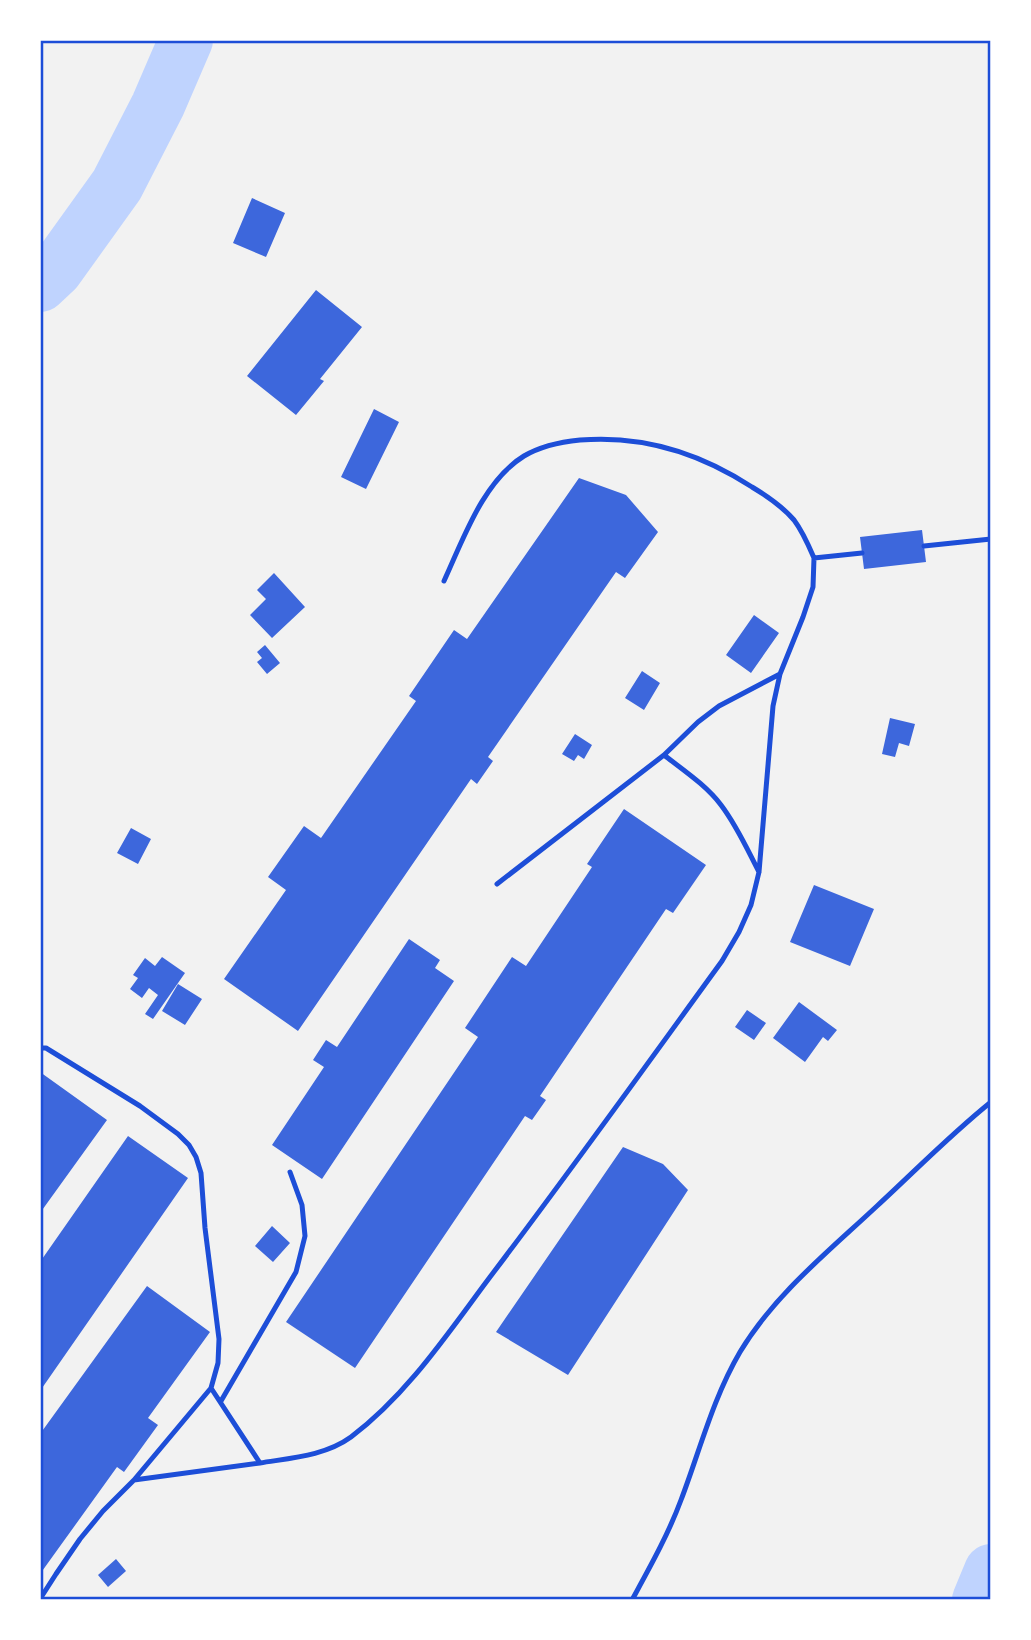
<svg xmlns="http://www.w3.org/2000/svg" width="1031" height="1640" font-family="'Archivo Narrow',sans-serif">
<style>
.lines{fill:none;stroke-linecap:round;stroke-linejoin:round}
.river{stroke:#bfd3fe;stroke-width:54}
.building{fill:#3d67dc}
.service{stroke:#1d4ed8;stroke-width:5}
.neatline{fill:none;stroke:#1d4ed8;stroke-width:2.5}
</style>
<rect width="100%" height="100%" fill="#f2f2f2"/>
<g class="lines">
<path class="river" d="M40,285L56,270L117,185L158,105L186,40
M979,1600L991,1571"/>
</g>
<path class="building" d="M252,198L285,213L266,257L233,243Z
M316,290L362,327L320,379L324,381L296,415L247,376Z
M374,409L399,422L366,489L341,477Z
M579,478L626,495L658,532L625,578L616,572L488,757L493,761L477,784L471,779L298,1031L224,979L286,890L268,877L304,826L321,838L416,701L409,696L454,630L467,639Z
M922,530L926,562L864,569L860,537Z
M274,573L305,607L272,638L250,615L266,599L257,590Z
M754,615L779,633L751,673L726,655Z
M265,645L280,663L267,674L257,662L262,658L257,652Z
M642,671L660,683L644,710L625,698Z
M890,718L915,724L909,746L899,743L895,757L882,754Z
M575,734L592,745L584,759L578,755L574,761L562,754Z
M624,809L706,865L673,913L666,909L540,1096L546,1100L532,1120L525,1116L355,1368L286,1322L478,1037L465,1028L512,957L526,966L592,867L587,864Z
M131,828L151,839L138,864L117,853Z
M814,885L874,909L850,966L790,942Z
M409,939L440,960L435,968L454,981L322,1179L272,1145L324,1067L313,1060L326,1040L337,1047Z
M162,957L185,973L153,1019L145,1014L158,995L149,988L142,998L130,989L138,978L133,975L145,958L155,966Z
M178,984L202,999L185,1025L162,1011Z
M799,1002L837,1030L828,1041L823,1037L805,1062L773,1038Z
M747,1010L766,1023L754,1040L735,1027Z
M40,1072L107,1120L40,1213Z
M128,1136L188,1178L40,1391V1262Z
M623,1147L663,1164L688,1190L568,1375L496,1332Z
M272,1226L290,1243L273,1262L255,1246Z
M147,1286L210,1332L148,1418L158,1425L124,1472L117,1467L40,1574V1434Z
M116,1559L126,1571L108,1587L98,1575Z"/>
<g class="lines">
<path class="service" d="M924,546L991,539
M444,581C463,540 483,481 524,456C541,446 560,442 580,440C641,435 700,453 752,487C767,496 782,506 794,520C803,532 808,544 814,558L862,553
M664,755L698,722L719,706L780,674
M497,884L664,755C683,770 706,785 721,805C737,826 747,849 759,872
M40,1048H46L140,1106L178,1134L189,1145L196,1157L201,1173L205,1228L219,1339L218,1363L211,1388L260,1463C290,1458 325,1456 351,1437C407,1395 448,1333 490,1277C569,1173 645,1067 722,961L739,932L751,905L759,872L773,706L780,674L803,617L813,587L814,558
M221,1401L296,1272L305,1236L302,1205L290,1172
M134,1480L211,1388
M40,1599L56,1574L80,1539L103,1511L134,1480L260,1463
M632,1600C650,1567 668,1535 681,1500C700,1450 713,1398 740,1352C774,1295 829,1251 877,1206C915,1171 951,1134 991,1102"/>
</g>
<rect width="1031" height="1640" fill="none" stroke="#ffffff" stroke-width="84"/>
<rect x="42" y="42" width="947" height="1556" class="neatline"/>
</svg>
